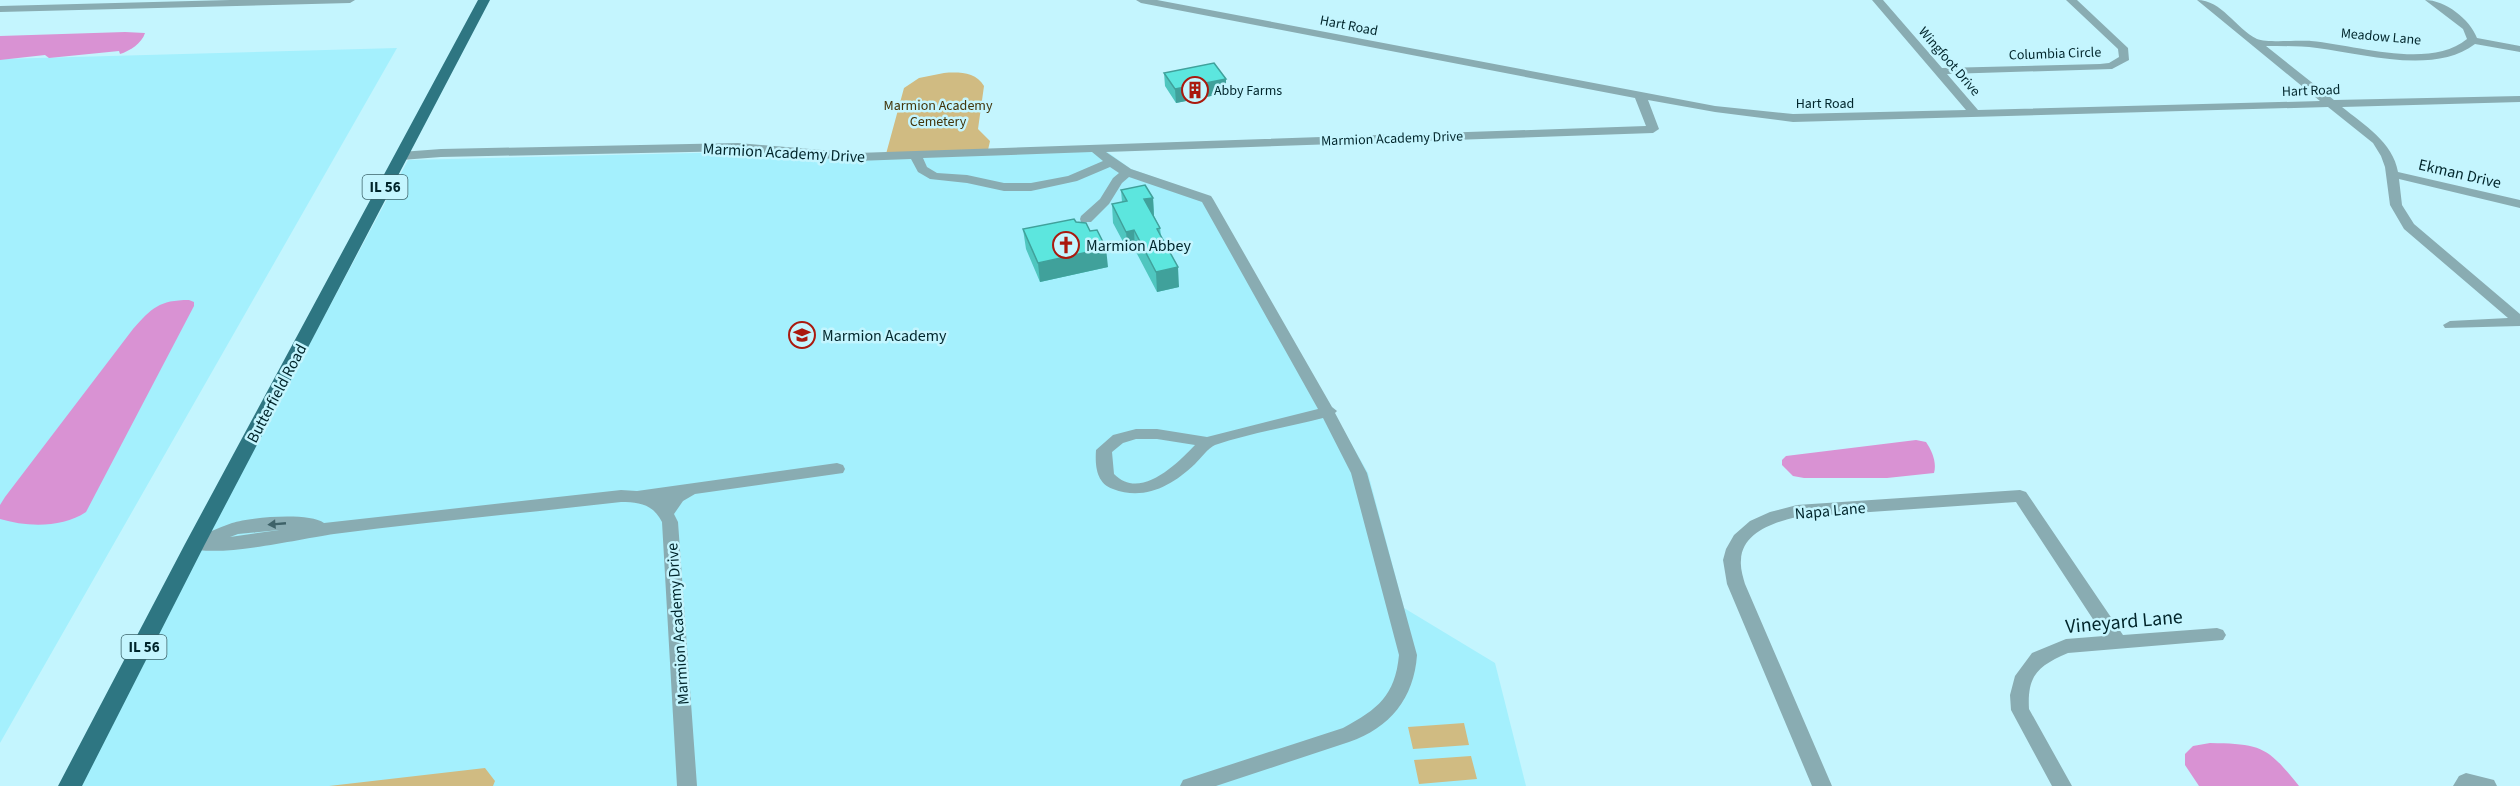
<svg xmlns="http://www.w3.org/2000/svg" width="2520" height="786" font-family="'Source Sans 3',sans-serif">
<style>
.built{fill:#a4f0fd}
.green{fill:#d0bb82}
.water{fill:#d992d3}
.lines{fill:none;stroke-linecap:round;stroke-linejoin:round}
.minor{fill:#89acb2;fill-rule:evenodd}
.major{fill:#2e7682;fill-rule:evenodd}
.wall{fill:#4fc6bf}
.shaded-wall{fill:#40a19b}
.building{fill:#5ce6de;stroke:#40a19b;stroke-width:1.5}
.oneway{fill:#3e6268}
.labels{text-anchor:middle;stroke-width:5;stroke-linejoin:round;paint-order:stroke}
.far-street-label{font-size:14px;fill:#00252b;stroke:#c4f5fe}
.far-poi-label{font-size:14px;fill:#00252b;stroke:#c4f5fe;text-anchor:start}
.far-park-label{font-size:14px;fill:#42340a;stroke:#c4f5fe}
.shield{fill:#c4f5fe;stroke:#3b636a;stroke-width:1.5}
.shield-label{font-size:15px;font-weight:bold;fill:#00252b}
.street-label{font-size:16px;fill:#00252b;stroke:#c4f5fe}
.poi-label{font-size:16px;fill:#00252b;stroke:#c4f5fe;text-anchor:start}
.near-street-label{font-size:20px;fill:#00252b;stroke:#c4f5fe}
</style>
<rect width="100%" height="100%" fill="#c4f5fe"/>
<path class="built" d="M397,48L0,743V59Z
M1106,151L1131,169L1211,197L1368,473L1404,608L1495,663L1526,786H79L205,539L408,160L736,152L903,158Z"/>
<path class="green" d="M944,73C959,72 976,72 984,86L978,129L990,141L988,150L886,154L904,88L919,78Z
M1464,723L1469,745L1413,749L1408,727Z
M1471,756L1477,779L1419,784L1414,760Z
M485,768L495,781L493,786H329Z"/>
<path class="water" d="M125,32L145,33C142,43 130,51 120,54L119,51L49,58L45,55L0,60V36Z
M189,300L194,302V306L86,512C62,528 27,527 0,519V505L5,497L133,329C152,308 159,300 189,300Z
M1916,440L1926,442C1932,451 1937,462 1934,473L1887,478H1804L1793,476L1782,465V460L1786,456Z
M2210,743C2261,744 2267,746 2299,786H2199L2185,765V754L2193,746Z"/>
<g class="lines">
<path class="minor" d="M230,0H355L350,3L0,12V6Z
M1136,0H1157L1715,106L1793,114L1966,110L1872,0H1883L1942,68L2100,64L2109,63L2119,57L2118,49L2066,0H2077L2128,48L2129,60L2112,69L1947,74L1978,110L2320,101L2197,0C2222,0 2235,28 2257,39C2266,43 2299,40 2311,41C2357,45 2429,70 2467,39L2463,29L2425,0C2445,0 2470,19 2477,38L2520,46V52L2475,44C2435,75 2364,54 2317,48C2300,46 2283,46 2266,46L2334,100L2520,96V102L2342,107C2364,125 2393,142 2398,172L2520,200V208L2399,179L2402,205L2414,224L2520,314V326L2445,328L2443,325L2450,321L2508,318L2404,229L2390,205L2385,167L2381,156L2373,143L2328,107L1793,122L1715,112L1648,100L1659,129L1653,133L1106,152L1131,169L1211,196L1213,199L1332,407L1337,411L1335,413L1367,473L1417,655C1414,698 1390,728 1349,742L1216,786H1180L1183,780L1343,728C1378,709 1395,696 1399,655L1351,473L1323,418C1288,427 1250,433 1215,445C1208,448 1201,458 1195,464C1172,486 1144,501 1113,489C1096,483 1095,465 1096,450L1113,435L1136,429H1157L1207,437L1318,409L1202,202L1129,177L1122,183L1109,204L1091,222H1081L1080,219L1081,216L1100,199L1113,178L1119,173L1110,167L1077,181L1031,191H1004L967,183L930,179L918,172L911,159L857,161L738,151L441,157L401,160L395,156L401,152L441,149L738,143L857,153L1646,126L1635,98L1141,3ZM1092,152L1103,161L1068,176L1031,183H1004L967,175L937,173L927,167L923,158ZM1136,439H1157L1195,445C1177,464 1140,501 1114,474L1112,452L1123,443Z
M837,463L843,465L845,469L843,473L695,494L683,501L674,514L678,522L697,786H677L662,522C653,504 639,502 621,502C525,513 429,522 334,534C299,539 220,558 189,548L187,544L189,540C203,535 218,528 232,523C251,517 309,512 324,523L621,490L637,491ZM279,530L230,537L238,534Z
M2020,490L2026,492L2123,635L2217,628L2223,630L2226,635L2223,640L2068,653C2038,666 2027,675 2029,709L2072,786H2052L2011,710L2010,695L2015,676L2032,653L2066,639L2104,636L2016,502L1797,517C1774,522 1742,533 1741,560C1740,568 1743,577 1745,584L1832,786H1812L1727,584L1723,560L1726,549L1734,535L1750,521L1770,512L1797,505Z
M2466,773L2494,780L2497,786H2453L2459,776Z"/>
<path class="major" d="M478,0H490L205,544L82,786H58L185,544Z"/>
</g>
<path class="wall" d="M1164,73L1226,79V93L1176,103L1165,86Z
M1121,190L1153,198L1154,216L1160,228L1161,236L1179,287L1157,292L1135,250L1128,251L1113,223L1112,204L1122,202Z
M1023,229L1108,267L1040,282L1026,249Z"/>
<path class="shaded-wall" d="M1226,79V93L1176,103L1175,89Z
M1153,198L1154,217L1144,199Z
M1134,230L1135,250L1128,251L1126,232Z
M1106,248L1108,267L1040,282L1038,263Z
M1178,267L1179,287L1157,292L1156,272Z"/>
<path class="building" d="M1214,63L1226,79L1175,89L1164,73Z
M1145,185L1153,198L1144,199L1160,228L1157,229L1178,267L1156,272L1134,230L1126,232L1112,204L1127,201L1121,190Z
M1074,219L1076,222L1086,223L1090,231L1097,230L1106,248L1038,263L1023,229Z"/>
<defs><path id="oneway-solid" d="M-6-.8H1V-3.2L6.5 0L1 3.2V.8H-6Z" transform="scale(1.5)"/></defs>
<use class="oneway" href="#oneway-solid" transform="translate(277 524) rotate(175)"/>
<defs>
<symbol id="building-ring" viewBox="-11 -11 22 22"><circle r="9.5" fill="#c4f5fe" stroke="#aa190e" stroke-width="1.5"/><path d="M-4-6H4V6H1V3H-1V6H-4ZM-2.5-4.3h1.7v1.8h-1.7ZM.8-4.3h1.7v1.8H.8ZM-2.5-1h1.7V.8h-1.7ZM.8-1h1.7V.8H.8Z" fill="#aa190e"/></symbol>
<symbol id="church-ring" viewBox="-11 -11 22 22"><circle r="9.5" fill="#c4f5fe" stroke="#aa190e" stroke-width="1.5"/><path d="M-1.2-6h2.4v3.5h3.3v2.4h-3.3V6h-2.4V-.1h-3.3v-2.4h3.3Z" fill="#aa190e"/></symbol>
<symbol id="school-ring" viewBox="-11 -11 22 22"><circle r="9.5" fill="#c4f5fe" stroke="#aa190e" stroke-width="1.5"/><path d="M0-5L7-2L0 1L-7-2ZM-4 1L0 2.5L4 1V4Q0 6-4 4Z" fill="#aa190e"/></symbol>
</defs>
<g fill-rule="evenodd">
<use href="#building-ring" x="1180" y="75" width="30" height="30"/>
<use href="#church-ring" x="1051" y="230" width="30" height="30"/>
<use href="#school-ring" x="787" y="320" width="30" height="30"/>
</g>
<g class="labels">
<g class="far-street-label">
<text transform="translate(1349 25) rotate(11)" y="5">Hart Road</text>
<text transform="translate(2381 36) rotate(5)" y="5">Meadow Lane</text>
<text transform="translate(2055 53) rotate(-2)" y="5">Columbia Circle</text>
<text transform="translate(1950 61) rotate(49)" y="5">Wingfoot Drive</text>
<text transform="translate(2311 90) rotate(-2)" y="5">Hart Road</text>
<text x="1825" y="108">Hart Road</text>
<text transform="translate(1392 138) rotate(-2)" y="5">Marmion Academy Drive</text>
</g>
<g class="far-poi-label">
<text x="1214" y="95">Abby Farms</text>
</g>
<g class="far-park-label">
<text x="938" y="110">Marmion Academy<tspan x="938" dy="16">Cemetery</tspan></text>
</g>
<g class="shield">
<rect x="362.5" y="175" width="45" height="24" rx="4.5"/>
<rect x="121.5" y="635" width="45" height="24" rx="4.5"/>
</g>
<g class="shield-label">
<text x="385" y="192">IL 56</text>
<text x="144" y="652">IL 56</text>
</g>
<g class="street-label">
<text transform="translate(784 152) rotate(3)" y="6">Marmion Academy Drive</text>
<text transform="translate(2460 173) rotate(13)" y="6">Ekman Drive</text>
<text transform="translate(276 393) rotate(-62)" y="6">Butterfield Road</text>
<text transform="translate(1830 510) rotate(-5)" y="6">Napa Lane</text>
<text transform="translate(677 624) rotate(-94)" y="6">Marmion Academy Drive</text>
</g>
<g class="poi-label">
<text x="1086" y="251">Marmion Abbey</text>
<text x="822" y="341">Marmion Academy</text>
</g>
<g class="near-street-label">
<text transform="translate(2124 621) rotate(-5)" y="7">Vineyard Lane</text>
</g>
</g>
</svg>
